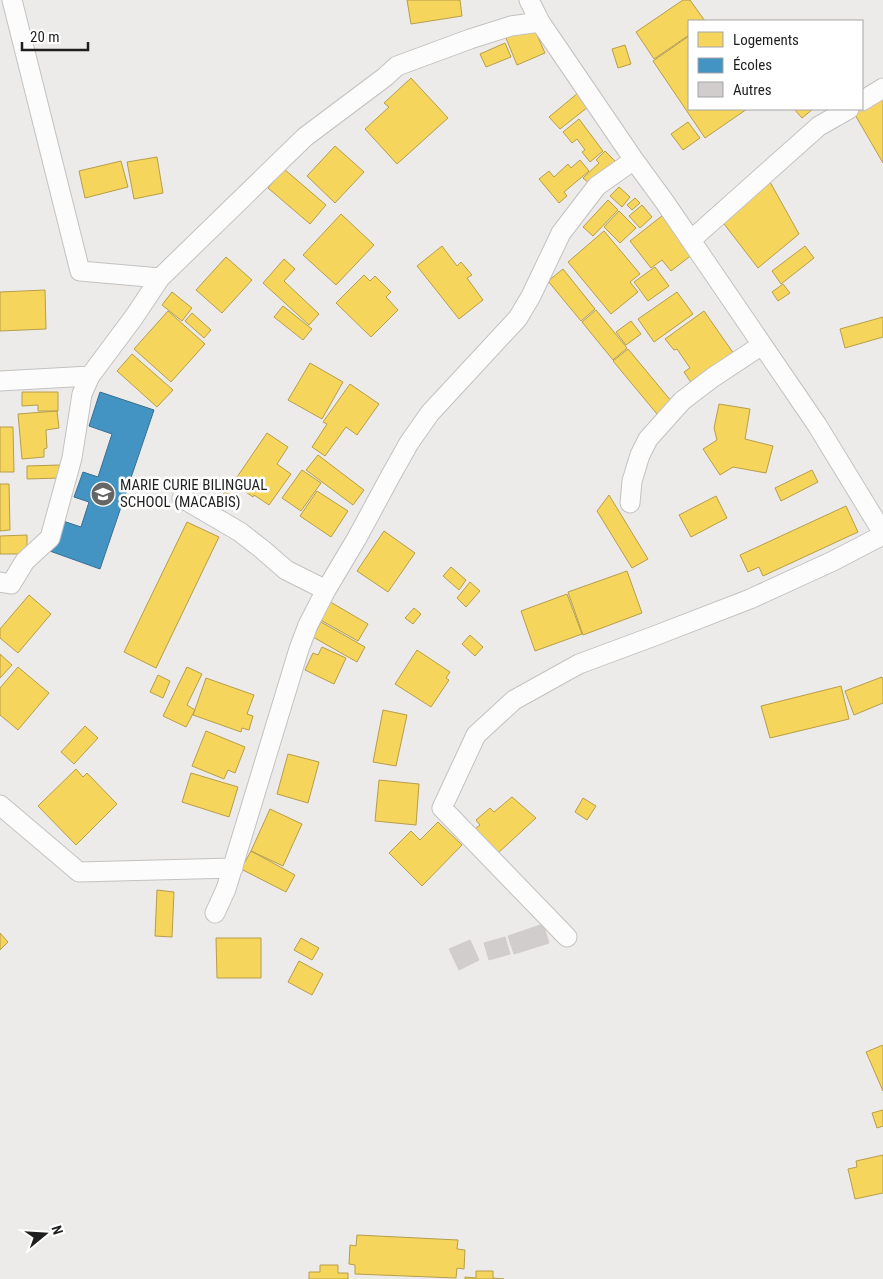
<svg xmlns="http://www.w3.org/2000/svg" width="883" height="1279" font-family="'Roboto Condensed',sans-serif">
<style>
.homes{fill:#f6d55c;stroke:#b69e4a}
.schools{fill:#4393c3;stroke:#387092}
.building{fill:#d0cdcc;stroke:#d0cdca}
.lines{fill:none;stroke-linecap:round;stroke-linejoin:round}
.minor-casing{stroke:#c3c2c1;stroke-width:21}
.minor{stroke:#fcfcfc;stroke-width:19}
.labels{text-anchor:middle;stroke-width:5;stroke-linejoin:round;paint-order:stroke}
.poi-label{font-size:15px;fill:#1f1f1f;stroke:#fff;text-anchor:start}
</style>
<rect width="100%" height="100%" fill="#edebe9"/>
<path class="homes" d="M407,0H460L462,16L411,24Z
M683,0H690L705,21H689V35L654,59L636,32Z
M533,26L545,53L517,65L506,38Z
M689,36V109H747L705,138L653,61Z
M505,43L511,57L486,67L480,54Z
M625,45L631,64L618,68L612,49Z
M411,78L448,118L397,164L365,129L389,107L384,103Z
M578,93L588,107L560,129L549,117Z
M883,97V163L854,113Z
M794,109H813L802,118Z
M579,119L603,151L590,162L582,152L585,150L577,139L572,143L563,132Z
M688,122L700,138L683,150L671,134Z
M335,146L364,172L335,203L307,176Z
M605,151L616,162L590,184L583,178L599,163L596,160Z
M157,157L163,193L134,199L127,162Z
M580,160L589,171L564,192L567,196L559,203L539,179L549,171L554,177L568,164L571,168Z
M121,161L128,187L85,198L79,171Z
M284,169L326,205L310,224L268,188Z
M770,182L799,234L758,268L721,220Z
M619,187L630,197L622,207L610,196Z
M635,198L640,203L632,210L627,205Z
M608,200L618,210L593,236L583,227Z
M642,205L652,217L640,228L629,216Z
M619,211L636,228L620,243L604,227Z
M341,214L374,245L336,285L303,255Z
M663,215L693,254L671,271L662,260L651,268L630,241Z
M604,231L640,274L630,282L638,292L611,314L568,262Z
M442,246L457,266L461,262L472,275L467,278L483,300L459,319L417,266Z
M805,246L814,258L781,284L772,271Z
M226,257L252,280L222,313L196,290Z
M284,259L295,269L284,281L319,314L309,325L263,283Z
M655,267L669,286L648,301L634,282Z
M563,269L595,309L581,321L548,281Z
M364,275L370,281L375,276L391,292L386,297L398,310L371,337L336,303Z
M783,284L790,293L778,301L772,292Z
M45,290L46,329L0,331V292Z
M172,292L192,308L182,321L162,305Z
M677,292L693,314L654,342L638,319Z
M283,306L312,329L303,340L274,317Z
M596,310L627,348L613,360L582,322Z
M168,311L205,344L171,382L134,349Z
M704,311L734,354L692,384L684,372L690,368L677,349L674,350L665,339Z
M192,313L211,330L204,338L185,321Z
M883,317V337L845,348L840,329Z
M631,321L641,334L626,345L616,332Z
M628,349L672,402L657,414L613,361Z
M132,354L173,390L157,407L117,371Z
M310,363L343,382L322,419L288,400Z
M350,384L379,404L357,435L346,427L325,456L312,447L327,424L323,422Z
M22,392H58V411H38V405L22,406Z
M719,404L750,409L745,439L773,446L766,473L733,467L720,475L703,449L717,440L714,428Z
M57,411L59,428L46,430L47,448L44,449V457L22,459L18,414Z
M0,427H13L14,472H0Z
M267,433L288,447L277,464L291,474L269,505L254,495L253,497L233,483Z
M318,455L364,490L353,505L306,470Z
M60,465V478L27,479V466Z
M302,470L321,483L301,511L282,498Z
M812,470L818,482L781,501L775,488Z
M0,484H9L10,530L0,531Z
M317,491L348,511L331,537L300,516Z
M225,492L236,499L231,509L219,502Z
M609,495L648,559L632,568L597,511Z
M716,496L727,518L691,537L679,515Z
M846,506L858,532L763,576L759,567L748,572L740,555Z
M187,522L219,537L156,668L124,652Z
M384,531L415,553L388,592L357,571Z
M27,535V554H0V536Z
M451,567L466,580L459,590L443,576Z
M627,571L642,613L583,635L568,592Z
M470,582L480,591L466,607L457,598Z
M567,594L582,634L535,651L521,611Z
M29,595L51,614L18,653L0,638V629Z
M327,600L368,624L358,641L317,618Z
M414,608L421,614L413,624L405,618Z
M321,622L365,647L357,662L313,637Z
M470,635L483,647L475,656L462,644Z
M322,647L346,658L334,684L305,670L313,653L318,655Z
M417,650L450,672L446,678L449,680L431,707L395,684Z
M0,654L12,665L0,678Z
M18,667L49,693L18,730L0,715V688Z
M187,667L202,674L187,705L195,710L186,727L163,716Z
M158,675L170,681L163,698L150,692Z
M882,677L883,680V703L854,715L845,691Z
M206,678L254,695L247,714L253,716L249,730L242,728L241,732L193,715Z
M841,686L849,719L770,738L761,706Z
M383,710L407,715L396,766L373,762Z
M85,726L98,738L74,764L61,752Z
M206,731L245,747L235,773L228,770L224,779L192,766Z
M288,754L319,762L308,803L277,794Z
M76,769L83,777L87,773L117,804L76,845L38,806Z
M191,773L238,787L229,817L182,802Z
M379,780L419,784L416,825L375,821Z
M512,797L536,818L497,854L475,829L480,825L476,820L490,808L494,812Z
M583,798L596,806L587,820L575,812Z
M270,809L302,824L283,866L251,851Z
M438,822L462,845L422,886L389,853L411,831L420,840Z
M251,851L295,875L286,892L241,869Z
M157,890L174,892L172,937L155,936Z
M0,933L8,942L0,950Z
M216,938H261V978H217Z
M301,938L319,948L312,960L294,950Z
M299,961L323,974L312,995L288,982Z
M883,1045V1091L866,1052Z
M883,1110V1126L877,1128L872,1113Z
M883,1155V1193L855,1199L848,1169L857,1167L856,1161Z
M357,1235L458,1240L457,1249L465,1250L464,1269L457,1268L456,1278L355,1274V1265L349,1264L350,1245L356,1246Z
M320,1265H338V1273H348V1279H309V1272H320Z
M476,1271H493V1278L504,1279H465V1277L476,1278Z"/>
<path class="schools" d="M100,392L154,410L100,569L47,550L57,519L81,527L89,502L74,497L83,472L98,477L112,434L89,426Z"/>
<path class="building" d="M543,924L549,943L514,954L508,936Z
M505,937L510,954L489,960L484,943Z
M470,940L479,960L459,970L449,949Z"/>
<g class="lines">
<defs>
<path id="minor" d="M12,0L80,271L160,278
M529,0L540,22L634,160L664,201L817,425L883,533
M862,101L883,88
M691,240L819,126L849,109
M0,381L90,376
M182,498L240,532L263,550L286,570L326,590
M630,503L632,481L640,455L648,439L682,401L712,378L762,345
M0,582L11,584L25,561L50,538L72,458L82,394L90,376L134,317L160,278L305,137L385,77L397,66L470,39L511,26L540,22
M0,805L79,872L233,868
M215,913L226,889L299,649L308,625L326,590L357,538L391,475L409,443L430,413L518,318L531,296L561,233L597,186L634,160
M567,937L442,808L476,735L514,700L579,664L657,635L750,599L833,561L883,535"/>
</defs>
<use href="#minor" class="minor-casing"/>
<use href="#minor" class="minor"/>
</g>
<defs>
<symbol id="school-disc" viewBox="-11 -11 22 22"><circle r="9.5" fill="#676666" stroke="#fff"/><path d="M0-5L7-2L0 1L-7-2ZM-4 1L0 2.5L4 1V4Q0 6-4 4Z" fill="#fff"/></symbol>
</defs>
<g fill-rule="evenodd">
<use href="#school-disc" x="89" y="480" width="28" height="28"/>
</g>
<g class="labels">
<g class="poi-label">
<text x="120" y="490">MARIE CURIE BILINGUAL<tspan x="120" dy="17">SCHOOL (MACABIS)</tspan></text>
</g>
</g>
<rect x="688" y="20" width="175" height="90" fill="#ffffff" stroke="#a5a5a5"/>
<rect x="698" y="32" width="25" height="15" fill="#f6d55c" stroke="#a5a5a5"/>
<text x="733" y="45" font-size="15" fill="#1f1f1f">Logements</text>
<rect x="698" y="58" width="25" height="15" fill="#4393c3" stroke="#a5a5a5"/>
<text x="733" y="70" font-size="15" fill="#1f1f1f">Écoles</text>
<rect x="698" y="82" width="25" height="15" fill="#d0cdcc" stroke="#a5a5a5"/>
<text x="733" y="95" font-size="15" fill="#1f1f1f">Autres</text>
<g transform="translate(45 1234) rotate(72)" stroke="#ffffff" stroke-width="4" paint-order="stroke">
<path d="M0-4L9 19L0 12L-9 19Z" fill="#1f1f1f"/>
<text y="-8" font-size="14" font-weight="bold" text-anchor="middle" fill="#1f1f1f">N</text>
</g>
<path d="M22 42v8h66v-8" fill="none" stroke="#1f1f1f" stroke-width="2.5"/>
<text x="30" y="42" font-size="15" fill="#1f1f1f" stroke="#ffffff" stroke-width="4" paint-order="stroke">20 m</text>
</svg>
